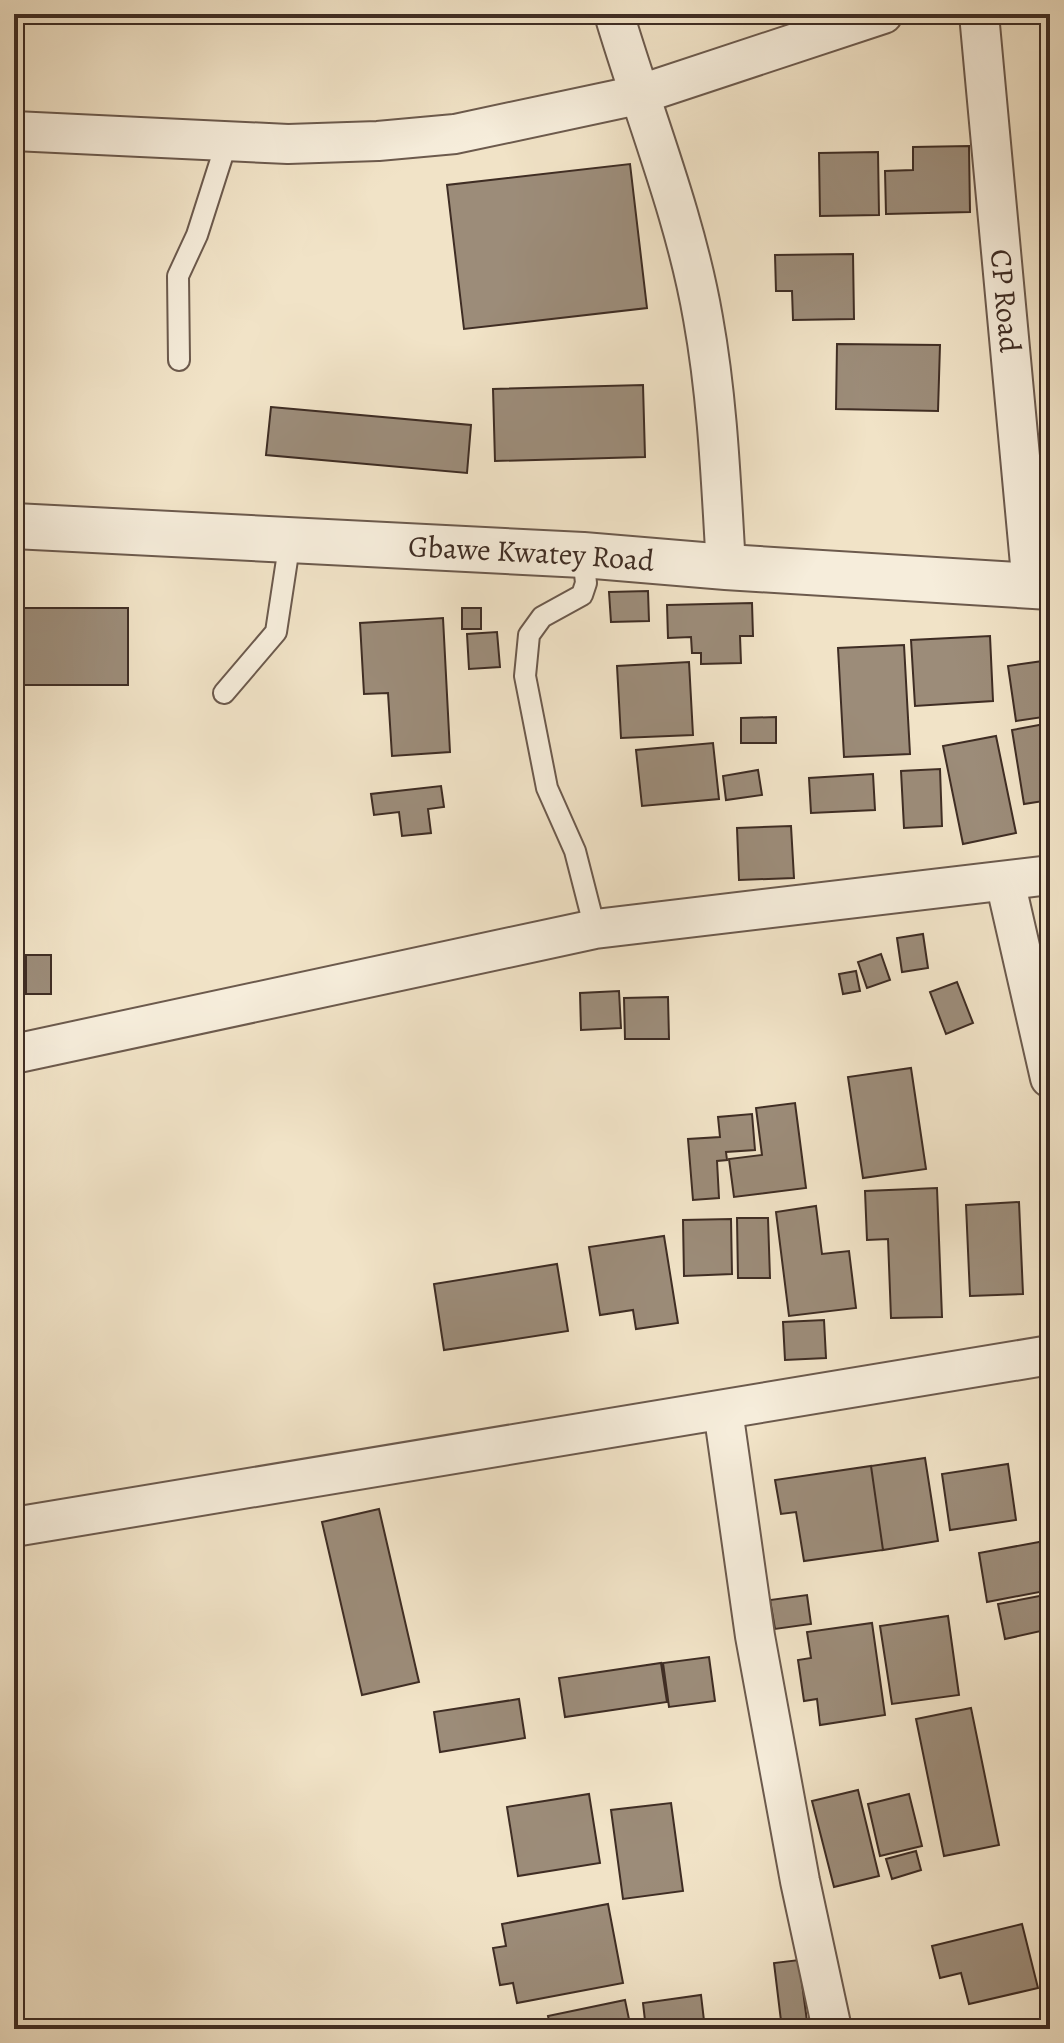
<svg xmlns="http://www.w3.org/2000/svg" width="1064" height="2043" font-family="Alegreya,serif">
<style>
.building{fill:#9c8c79;stroke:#3f2d24;stroke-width:2}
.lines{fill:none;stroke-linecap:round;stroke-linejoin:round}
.service-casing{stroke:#6c5a4d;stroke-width:24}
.minor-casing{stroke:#6c5a4d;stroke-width:42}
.tertiary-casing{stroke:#6c5a4d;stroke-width:48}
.service{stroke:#f6eddb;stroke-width:20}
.minor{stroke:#f6eddb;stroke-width:38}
.tertiary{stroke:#f6eddb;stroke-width:44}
.labels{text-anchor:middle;stroke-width:8;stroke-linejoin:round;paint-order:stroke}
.street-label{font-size:30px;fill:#3f2d24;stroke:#f6eddb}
</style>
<rect width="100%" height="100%" fill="#f1e3c7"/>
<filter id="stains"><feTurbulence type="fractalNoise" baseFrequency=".0025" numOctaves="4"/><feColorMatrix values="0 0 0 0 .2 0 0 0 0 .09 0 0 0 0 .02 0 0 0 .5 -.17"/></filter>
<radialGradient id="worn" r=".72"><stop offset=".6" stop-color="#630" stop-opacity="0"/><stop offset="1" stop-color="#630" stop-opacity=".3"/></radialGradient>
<path class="building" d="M969,146L970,212L886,214L885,171L913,170V147Z
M878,152L879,215L820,216L819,153Z
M630,164L647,308L464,329L447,185Z
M853,254L854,319L793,320L792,291H776L775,255Z
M837,344L940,345L938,411L836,409Z
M643,385L645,457L495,461L493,389Z
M271,407L471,425L467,473L266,455Z
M648,591L649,621L611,622L609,592Z
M752,603L753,636H740L741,663L701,664V653H692L691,637L668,638L667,605Z
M14,608H128V685H14Z
M462,608H481V629H462Z
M443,618L450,752L392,756L388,693L364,694L360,623Z
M497,632L500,667L469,669L467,634Z
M990,636L993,701L915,706L911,640Z
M904,645L910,754L844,757L838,648Z
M1050,660V716L1016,721L1008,666Z
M689,662L693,735L621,738L617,666Z
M776,717V743H741V718Z
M1050,723V800L1024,804L1012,730Z
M996,736L1016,833L963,844L943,746Z
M713,743L719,799L642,806L636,750Z
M940,769L942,826L904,828L901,771Z
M758,770L762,795L726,800L723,776Z
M873,774L875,810L811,813L809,778Z
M441,786L444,807L428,809L431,833L402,836L399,812L374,815L371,794Z
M791,826L794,878L739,880L737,828Z
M923,934L928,968L902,972L897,938Z
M881,954L890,980L867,988L858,962Z
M26,955H51V994H26Z
M856,971L860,991L843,994L839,974Z
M957,982L973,1023L946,1034L930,992Z
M619,991L621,1028L581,1030L580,993Z
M668,997L669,1039H625L624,998Z
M911,1068L926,1169L863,1178L848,1077Z
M795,1103L806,1188L734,1197L729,1159L762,1155L756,1108Z
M752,1114L755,1150L726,1152L727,1160L717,1161L719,1198L693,1200L688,1139L720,1137L718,1117Z
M937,1188L942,1317L891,1318L888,1239L867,1240L865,1191Z
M1019,1202L1023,1294L970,1296L966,1205Z
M816,1206L822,1254L849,1251L856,1308L789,1316L776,1212Z
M737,1218H768L770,1278H738Z
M731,1219L732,1274L684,1276L683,1220Z
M664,1236L678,1323L636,1329L633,1310L600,1315L589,1247Z
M557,1264L568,1331L444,1350L434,1284Z
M824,1320L826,1358L785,1360L783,1322Z
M925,1458L938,1541L883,1550L871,1466Z
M1008,1464L1016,1520L950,1530L942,1474Z
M871,1466L883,1550L804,1561L796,1512L781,1514L775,1480Z
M379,1509L419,1682L362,1695L322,1522Z
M1050,1540V1590L987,1602L979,1553Z
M1050,1594V1629L1005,1639L998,1604Z
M807,1595L811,1624L775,1629L770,1600Z
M948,1616L959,1695L892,1704L880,1626Z
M872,1623L885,1715L820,1725L817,1699L804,1701L798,1660L811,1658L807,1632Z
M709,1657L715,1701L669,1707L663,1663Z
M661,1663L667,1702L565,1717L559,1678Z
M519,1699L525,1738L440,1752L434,1712Z
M971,1708L999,1845L944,1856L916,1719Z
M858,1790L879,1876L834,1887L812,1801Z
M589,1794L600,1863L518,1876L507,1807Z
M909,1794L922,1846L880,1856L868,1804Z
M671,1803L683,1891L623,1899L611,1810Z
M916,1851L921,1870L892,1879L886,1859Z
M608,1904L623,1983L517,2003L513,1983L500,1985L493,1948L506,1946L502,1924Z
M1022,1924L1038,1988L969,2004L961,1973L940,1978L932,1946Z
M799,1960L808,2029H782L774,1963Z
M701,1995L705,2029H646L643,2003Z
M625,2000L631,2029H551L548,2016Z"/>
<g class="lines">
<defs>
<path id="service" d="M179,360L178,276L197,235L227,141
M583,555L586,583L582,595L542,617L529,635L525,676L547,788L575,851L595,929
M224,693L276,632L290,540"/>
<g id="minor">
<path d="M614,14C644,115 685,214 703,318C718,401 721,484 726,567"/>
<path id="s1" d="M979,14L1032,586"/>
<path d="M14,131L288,144L378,141L455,134L638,95L883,14"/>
<path d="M1005,881L1050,1078"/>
<path d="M14,1054L595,929L1050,875"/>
<path d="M723,1410L755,1636L800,1881L832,2029"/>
<path d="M14,1527L1050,1355"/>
</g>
<g id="tertiary">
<path id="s2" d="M14,526L583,555L726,567L1050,587"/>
</g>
</defs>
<use href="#service" class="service-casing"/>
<use href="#minor" class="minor-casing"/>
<use href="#tertiary" class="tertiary-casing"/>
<use href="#service" class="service"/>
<use href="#minor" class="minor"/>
<use href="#tertiary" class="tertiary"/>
</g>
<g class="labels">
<g class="street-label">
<text dy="10" stroke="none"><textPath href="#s1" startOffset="288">CP Road</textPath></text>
<text dy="10" stroke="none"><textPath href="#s2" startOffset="518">Gbawe Kwatey Road</textPath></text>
</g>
</g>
<rect width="1064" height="2043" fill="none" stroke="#f1e3c7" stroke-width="48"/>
<rect x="16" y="16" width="1032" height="2011" fill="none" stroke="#3f2d24" stroke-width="4"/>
<rect x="24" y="24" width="1016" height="1995" fill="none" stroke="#3f2d24" stroke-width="2"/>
<rect width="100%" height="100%" filter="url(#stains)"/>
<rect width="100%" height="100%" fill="url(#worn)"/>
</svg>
